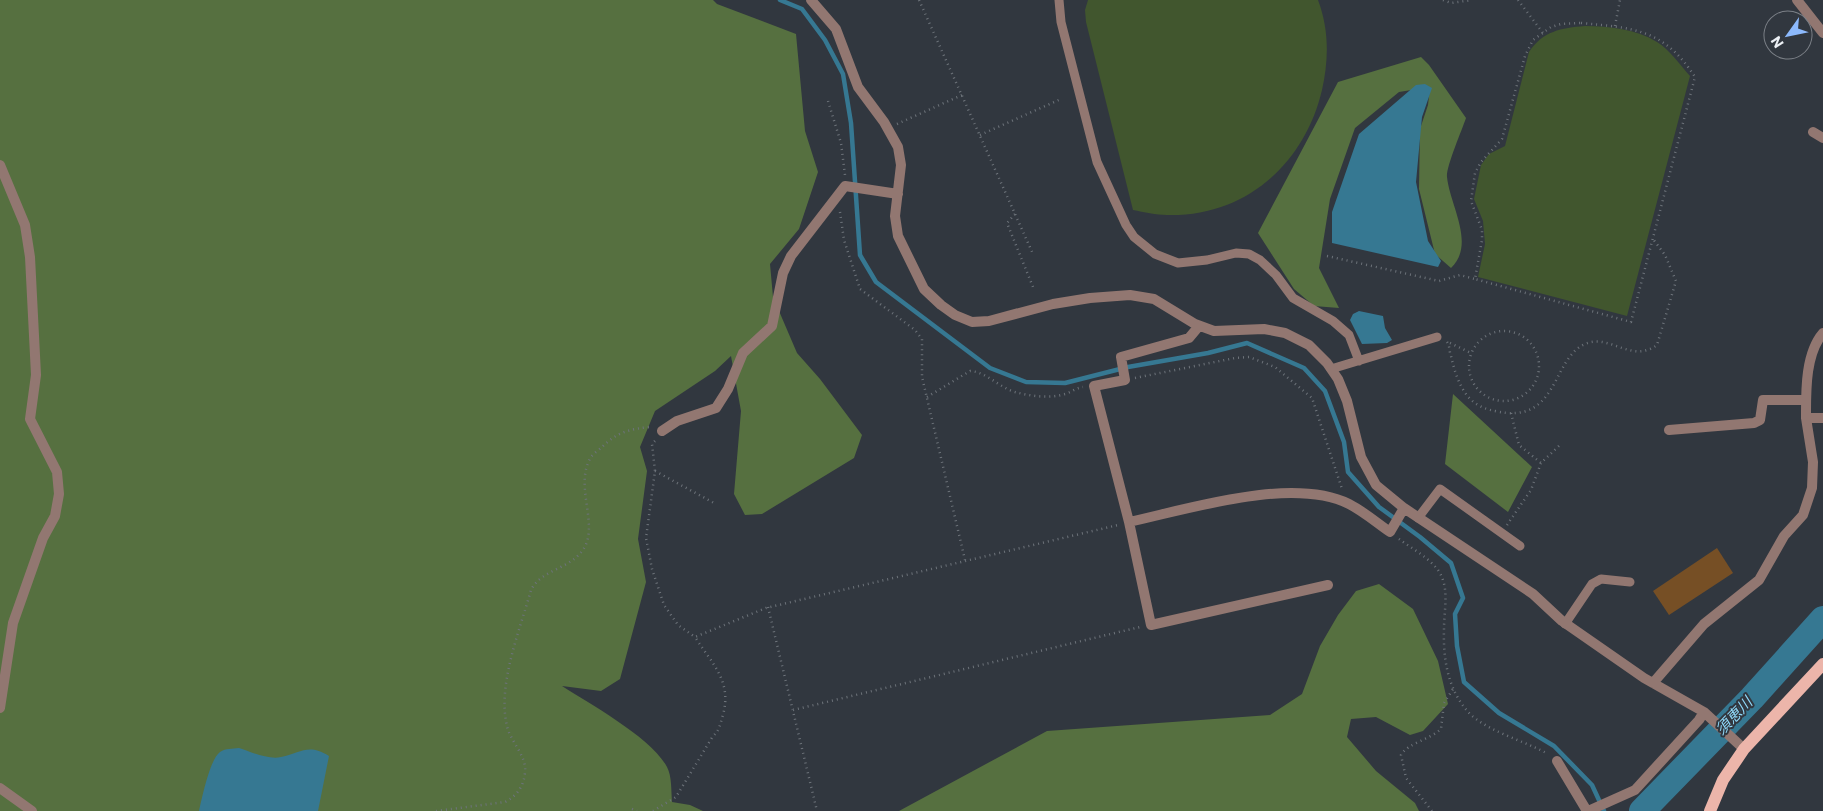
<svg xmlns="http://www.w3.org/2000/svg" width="1823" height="811" font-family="Commissioner,'Noto Sans JP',sans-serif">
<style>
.green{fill:#41562e}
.forest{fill:#567040}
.water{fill:#367892}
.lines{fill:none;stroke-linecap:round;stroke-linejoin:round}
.stream{stroke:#367892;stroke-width:4.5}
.river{stroke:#367892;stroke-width:26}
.building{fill:#764f25}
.path{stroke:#6d737a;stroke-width:2.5;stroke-dasharray:1 4;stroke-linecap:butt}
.lane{stroke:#927771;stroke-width:9}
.street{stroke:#927771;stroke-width:10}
.primary{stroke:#ecb5aa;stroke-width:12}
.labels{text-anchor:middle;stroke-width:4;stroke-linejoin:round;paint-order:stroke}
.water-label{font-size:15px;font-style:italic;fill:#8fd9f9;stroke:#31373f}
</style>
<rect width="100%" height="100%" fill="#31373f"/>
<path class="green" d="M1088,0H1318C1329,29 1329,59 1322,90C1305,163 1246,217 1167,215C1156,215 1144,212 1133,210L1086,22L1085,10Z
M1585,26C1609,26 1636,29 1657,42C1669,49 1680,65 1690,76L1627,316L1478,277L1485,244L1483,221L1474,199L1481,165L1489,154L1505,146L1529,52C1543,31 1561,28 1585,26Z"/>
<path class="forest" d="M0,0H713L717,4L796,34L805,131L818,172L799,229L770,264L773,297L797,353L820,379L862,435L854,458L762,514L745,515L734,494L741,411L731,356L715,371L655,411L640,447L647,471L638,539L646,582L620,679L601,691L562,686C590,704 652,738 667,767C672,776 671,791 672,802L690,805L703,811H0Z
M1421,57L1429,65L1466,118C1462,130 1446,167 1447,177C1450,206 1476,244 1451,268L1435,254L1419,189L1420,129L1428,105L1430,87L1399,92L1355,128L1330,199L1319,268L1339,308L1314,306L1294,289L1258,233L1338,82Z
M1453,394L1532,467L1508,512L1445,464Z
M1379,584L1413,609L1438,661L1448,704L1423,731L1410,735L1376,717L1351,719L1347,737L1376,771L1415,803L1419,811H899L1047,731L1270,715L1302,694L1320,646L1338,615L1356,591Z"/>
<path class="water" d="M1425,84L1432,88L1422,117L1416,182L1428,241L1441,261L1438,267L1332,243V212L1359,134L1416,85Z
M1359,311L1383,316L1385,328L1392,340L1387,343L1362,344L1350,320L1353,314Z
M239,748C251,752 269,760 281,757C301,753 308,743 329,756L318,811H199C202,798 210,759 220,752C226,748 232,749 239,748Z"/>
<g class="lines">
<path class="stream" d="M780,0L802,9L825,40L843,74L851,123L860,255L876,282L990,368L1026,382L1065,383L1128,367L1208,353L1247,343L1304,368L1325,391L1344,442L1348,472L1379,507L1420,537L1451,563L1463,598L1455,614L1457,646L1464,682L1499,713L1554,746L1592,785L1604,811"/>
<path class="river" d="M1642,811L1752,698L1823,619"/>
</g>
<path class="building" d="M1717,548L1733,573L1669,615L1653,591Z"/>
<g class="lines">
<path class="path" d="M919,0L1033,254
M1443,0L1451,3L1472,0
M1518,0L1543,33
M1581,23C1634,28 1664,29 1695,77L1631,322L1475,279L1482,240V230L1471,201L1475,173L1481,162L1502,139L1525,56L1533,40L1551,27L1561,24Z
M1615,26L1620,0
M828,101L841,143L845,175
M897,124L962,95
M980,135L1061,99
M840,212L844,240L860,289L915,330L922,339V377L965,560
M1015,214L1007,223L1033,287
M1327,256L1439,281L1460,275L1475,279
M1469 366a35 35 0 1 1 70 0a35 35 0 1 1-70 0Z
M1447,342C1450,346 1449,351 1451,356C1454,369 1458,383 1466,394C1473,404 1484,409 1495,411C1559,426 1551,359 1585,344C1610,333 1631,364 1657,345L1676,281L1665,255L1653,239
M1450,343L1471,353
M1135,378L1235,358L1249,357L1275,367L1312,398L1342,489
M927,397L970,371C987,372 998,387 1015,392C1030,396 1049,399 1065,394C1072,392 1075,388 1083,387
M1511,413L1519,445L1541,463
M655,441L652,444L655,471L646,538L652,569L664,605L678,625L695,637L766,608L1118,525
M655,471L714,503
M1507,525L1531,490L1541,463L1561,444
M1399,539C1411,548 1428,557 1438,570C1450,587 1444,609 1444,629C1443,660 1448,691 1470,714C1489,732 1525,741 1548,754
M768,607L817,811
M793,710L1140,627
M632,809L637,811
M436,811L505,802C517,796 524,786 525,772C527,756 510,741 507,726C497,685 520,630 531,590C541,570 569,569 582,551C601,527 573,486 591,457C594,453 599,450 602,447C617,432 630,429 650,427
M653,811L676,797L713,736C720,730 720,724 723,715C732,681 713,665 695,637
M1432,811L1406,778L1401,755C1408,743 1429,740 1441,729L1444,703L1453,689"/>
<path class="lane" d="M1059,0L1061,22L1097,162L1126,225L1134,237L1155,254L1178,263L1207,260L1236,253L1249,254L1260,260L1276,275L1293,298L1333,321L1349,335L1359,361
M1331,369L1437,337
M1418,518L1440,489L1520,546
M1565,624L1592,584L1601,579L1630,582"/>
<path class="street" d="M811,0L836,29L858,87L884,122L898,147L901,165L895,216L898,236L924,289L941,305L955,315L972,322L989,321L1053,304L1090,298L1130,295L1154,299L1195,324L1214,331L1264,329L1285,333L1309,345L1327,363L1338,379L1347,401L1361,457L1376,485L1404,508L1533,594L1562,621L1644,678L1704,712L1744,749
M1797,0L1823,33
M1813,132L1823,138
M0,165L25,225L30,257L36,375L30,419L57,472L59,494L55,516L43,538L13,623L0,708
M1199,326L1189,338L1121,357L1125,380L1094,386L1129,522L1151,625L1328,585
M1823,333C1805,354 1806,392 1806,418H1823
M1669,430L1754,423L1760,420L1763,400H1806
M662,431L677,421L716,408L728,389L743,353L772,326L783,273L791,256L845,186L898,194
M1129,522C1189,509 1292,476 1349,504C1363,511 1377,523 1390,532L1404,508
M1653,683L1704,624L1759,580L1784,536L1803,515L1812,488L1813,462L1806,418
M1557,761L1587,811
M0,788L32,811
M1588,811L1635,790L1699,720L1704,712"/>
<path class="primary" d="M1710,811L1723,780L1744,749L1823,664"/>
</g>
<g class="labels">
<g class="water-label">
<text transform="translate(1734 716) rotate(-46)" y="5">須恵川</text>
</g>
</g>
<g transform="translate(1788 35) rotate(237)"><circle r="24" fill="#31373f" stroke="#7c8188"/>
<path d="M0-4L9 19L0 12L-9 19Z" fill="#8cb9fc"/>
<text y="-8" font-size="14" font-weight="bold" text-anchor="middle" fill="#ecf0f5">N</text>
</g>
</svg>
